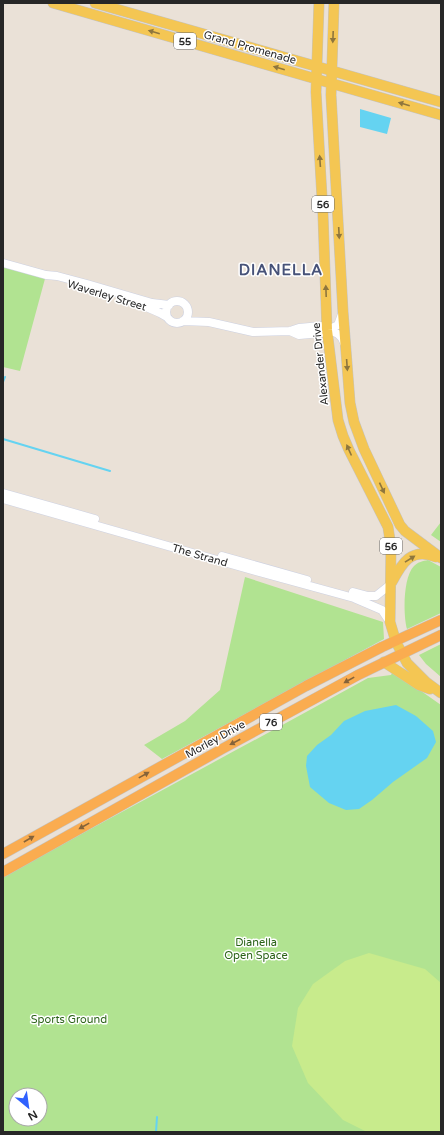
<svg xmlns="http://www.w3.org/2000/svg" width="444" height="1135" font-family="'Varela Round',sans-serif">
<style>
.green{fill:#b1e391;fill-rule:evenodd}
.pitch{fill:#c8eb8c}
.water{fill:#65d3f1}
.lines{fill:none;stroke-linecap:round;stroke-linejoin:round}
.stream{stroke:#65d3f1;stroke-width:2}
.tertiary-casing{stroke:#cdd1e1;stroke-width:9}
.primary-casing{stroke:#c3c3c3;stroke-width:11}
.trunk-casing{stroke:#c3c3c3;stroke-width:11}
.tertiary{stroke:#fff;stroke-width:8}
.primary{stroke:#f4c653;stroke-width:10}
.trunk{stroke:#faac50;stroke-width:10}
.oneway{fill:#8e763d}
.oneway2{fill:#866339}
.labels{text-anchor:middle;stroke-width:3;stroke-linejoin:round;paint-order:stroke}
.shield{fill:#fff;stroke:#686868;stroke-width:1}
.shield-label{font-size:10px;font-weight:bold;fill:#272727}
.street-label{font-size:11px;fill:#272727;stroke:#fff}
.park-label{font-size:11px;fill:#2b6317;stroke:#fff}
.district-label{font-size:15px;font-weight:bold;letter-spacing:1px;fill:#475278;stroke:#fff}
</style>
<rect width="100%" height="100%" fill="#eae1d7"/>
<path class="green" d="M3,263L46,275L20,371L3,367Z
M441,522V542L431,535Z
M428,560L441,567V613L407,629C403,615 403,577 414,566C418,562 423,561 428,560Z
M245,577L383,622L384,639L162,759L144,745L185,721L220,690Z
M441,644V677L426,664L419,655Z
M392,673L404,679L441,705V1132H3V877C124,810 247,745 368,678L391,675ZM16,1095H40V1119H16Z"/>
<path class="pitch" d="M369,953L425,969L441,983V1132H367L343,1120L308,1083L292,1046L298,1008L313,984L345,961Z"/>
<path class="water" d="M360,109L391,118L387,134L360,127Z
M396,705L416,716L433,731L436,742L427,758L393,782L372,800L359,809L346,810L329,803L310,787L306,766L307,756L317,745L331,735L344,721L365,711Z"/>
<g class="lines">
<path class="stream" d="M3,382L5,377
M3,439L110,471
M156,1132L157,1117"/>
<defs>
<path id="tertiary" d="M3,263L46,275L57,276L87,284L152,303L169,305
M166 312a11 11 0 1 1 22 0a11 11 0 1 1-22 0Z
M144,306L160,313L167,317
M183,321L209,322L253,332L290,331L299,328L321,326L338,334L342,338L345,345
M290,331L299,335L321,333L338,325L342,314
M3,493L95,519
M3,499L259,572L354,598L382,610L390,622
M222,556L307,580
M353,592L368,596H376L391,584"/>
<path id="primary" d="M53,3L441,115
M95,3L441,102
M319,3L316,92L323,215L327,330L338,420L343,436L349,450L388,527L391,547L390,622L396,642L407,663L426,682L441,693
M334,3L331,95L343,312L350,403L354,422L364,449L400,525L405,531L441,558
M392,582C402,563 411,547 436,557
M384,662L419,685L430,689"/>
<path id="trunk" d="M3,854L306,686L382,647L441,620
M3,872L222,749L358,675L441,635"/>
</defs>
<use href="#tertiary" class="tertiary-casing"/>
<use href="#primary" class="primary-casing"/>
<use href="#trunk" class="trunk-casing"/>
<use href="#tertiary" class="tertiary"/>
<use href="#primary" class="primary"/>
<use href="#trunk" class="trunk"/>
</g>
<defs><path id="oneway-solid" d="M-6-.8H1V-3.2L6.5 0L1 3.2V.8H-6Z"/></defs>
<g class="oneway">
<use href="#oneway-solid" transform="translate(154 32) rotate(-164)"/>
<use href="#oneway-solid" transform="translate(333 37) rotate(92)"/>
<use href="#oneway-solid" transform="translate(279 68) rotate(-164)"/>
<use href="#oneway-solid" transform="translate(404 104) rotate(-164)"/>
<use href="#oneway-solid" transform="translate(320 161) rotate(-94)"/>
<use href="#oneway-solid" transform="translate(339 233) rotate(87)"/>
<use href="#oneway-solid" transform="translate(326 291) rotate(-92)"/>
<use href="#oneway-solid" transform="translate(347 365) rotate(86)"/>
<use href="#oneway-solid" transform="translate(349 450) rotate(-114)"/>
<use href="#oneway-solid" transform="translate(382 488) rotate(65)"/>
<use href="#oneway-solid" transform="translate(410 559) rotate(-32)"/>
</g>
<g class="oneway2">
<use href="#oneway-solid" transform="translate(349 680) rotate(151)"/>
<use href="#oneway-solid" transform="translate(235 742) rotate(152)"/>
<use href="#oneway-solid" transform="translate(144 775) rotate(-29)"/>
<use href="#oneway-solid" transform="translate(84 826) rotate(151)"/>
<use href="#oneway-solid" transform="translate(29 839) rotate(-30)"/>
</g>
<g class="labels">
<g class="shield">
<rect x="174" y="33" width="22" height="16" rx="3"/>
<rect x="312" y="196" width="22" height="16" rx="3"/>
<rect x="380" y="538" width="22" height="16" rx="3"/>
<rect x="260" y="714" width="22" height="16" rx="3"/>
</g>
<g class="shield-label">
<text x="185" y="45">55</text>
<text x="323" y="208">56</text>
<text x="391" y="550">56</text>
<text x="271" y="726">76</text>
</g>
<g class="street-label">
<text transform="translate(250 47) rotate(16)" y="4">Grand Promenade</text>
<text transform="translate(107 295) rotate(17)" y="4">Waverley Street</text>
<text transform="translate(320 364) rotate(-96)" y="4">Alexander Drive</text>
<text transform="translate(200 555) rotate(16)" y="4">The Strand</text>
<text transform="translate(215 739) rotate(-29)" y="4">Morley Drive</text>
</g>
<g class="park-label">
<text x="256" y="946">Dianella<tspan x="256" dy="13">Open Space</tspan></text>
<text x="69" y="1023">Sports Ground</text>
</g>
<g class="district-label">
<text x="281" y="275">DIANELLA</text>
</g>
</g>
<rect width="444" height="1135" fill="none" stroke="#272727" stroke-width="8"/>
<g transform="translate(28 1107) rotate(151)"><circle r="19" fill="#ffffff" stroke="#a9a9a9"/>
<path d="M0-3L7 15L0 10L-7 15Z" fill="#3061fe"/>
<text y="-6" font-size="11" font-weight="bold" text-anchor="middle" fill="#272727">N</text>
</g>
</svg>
